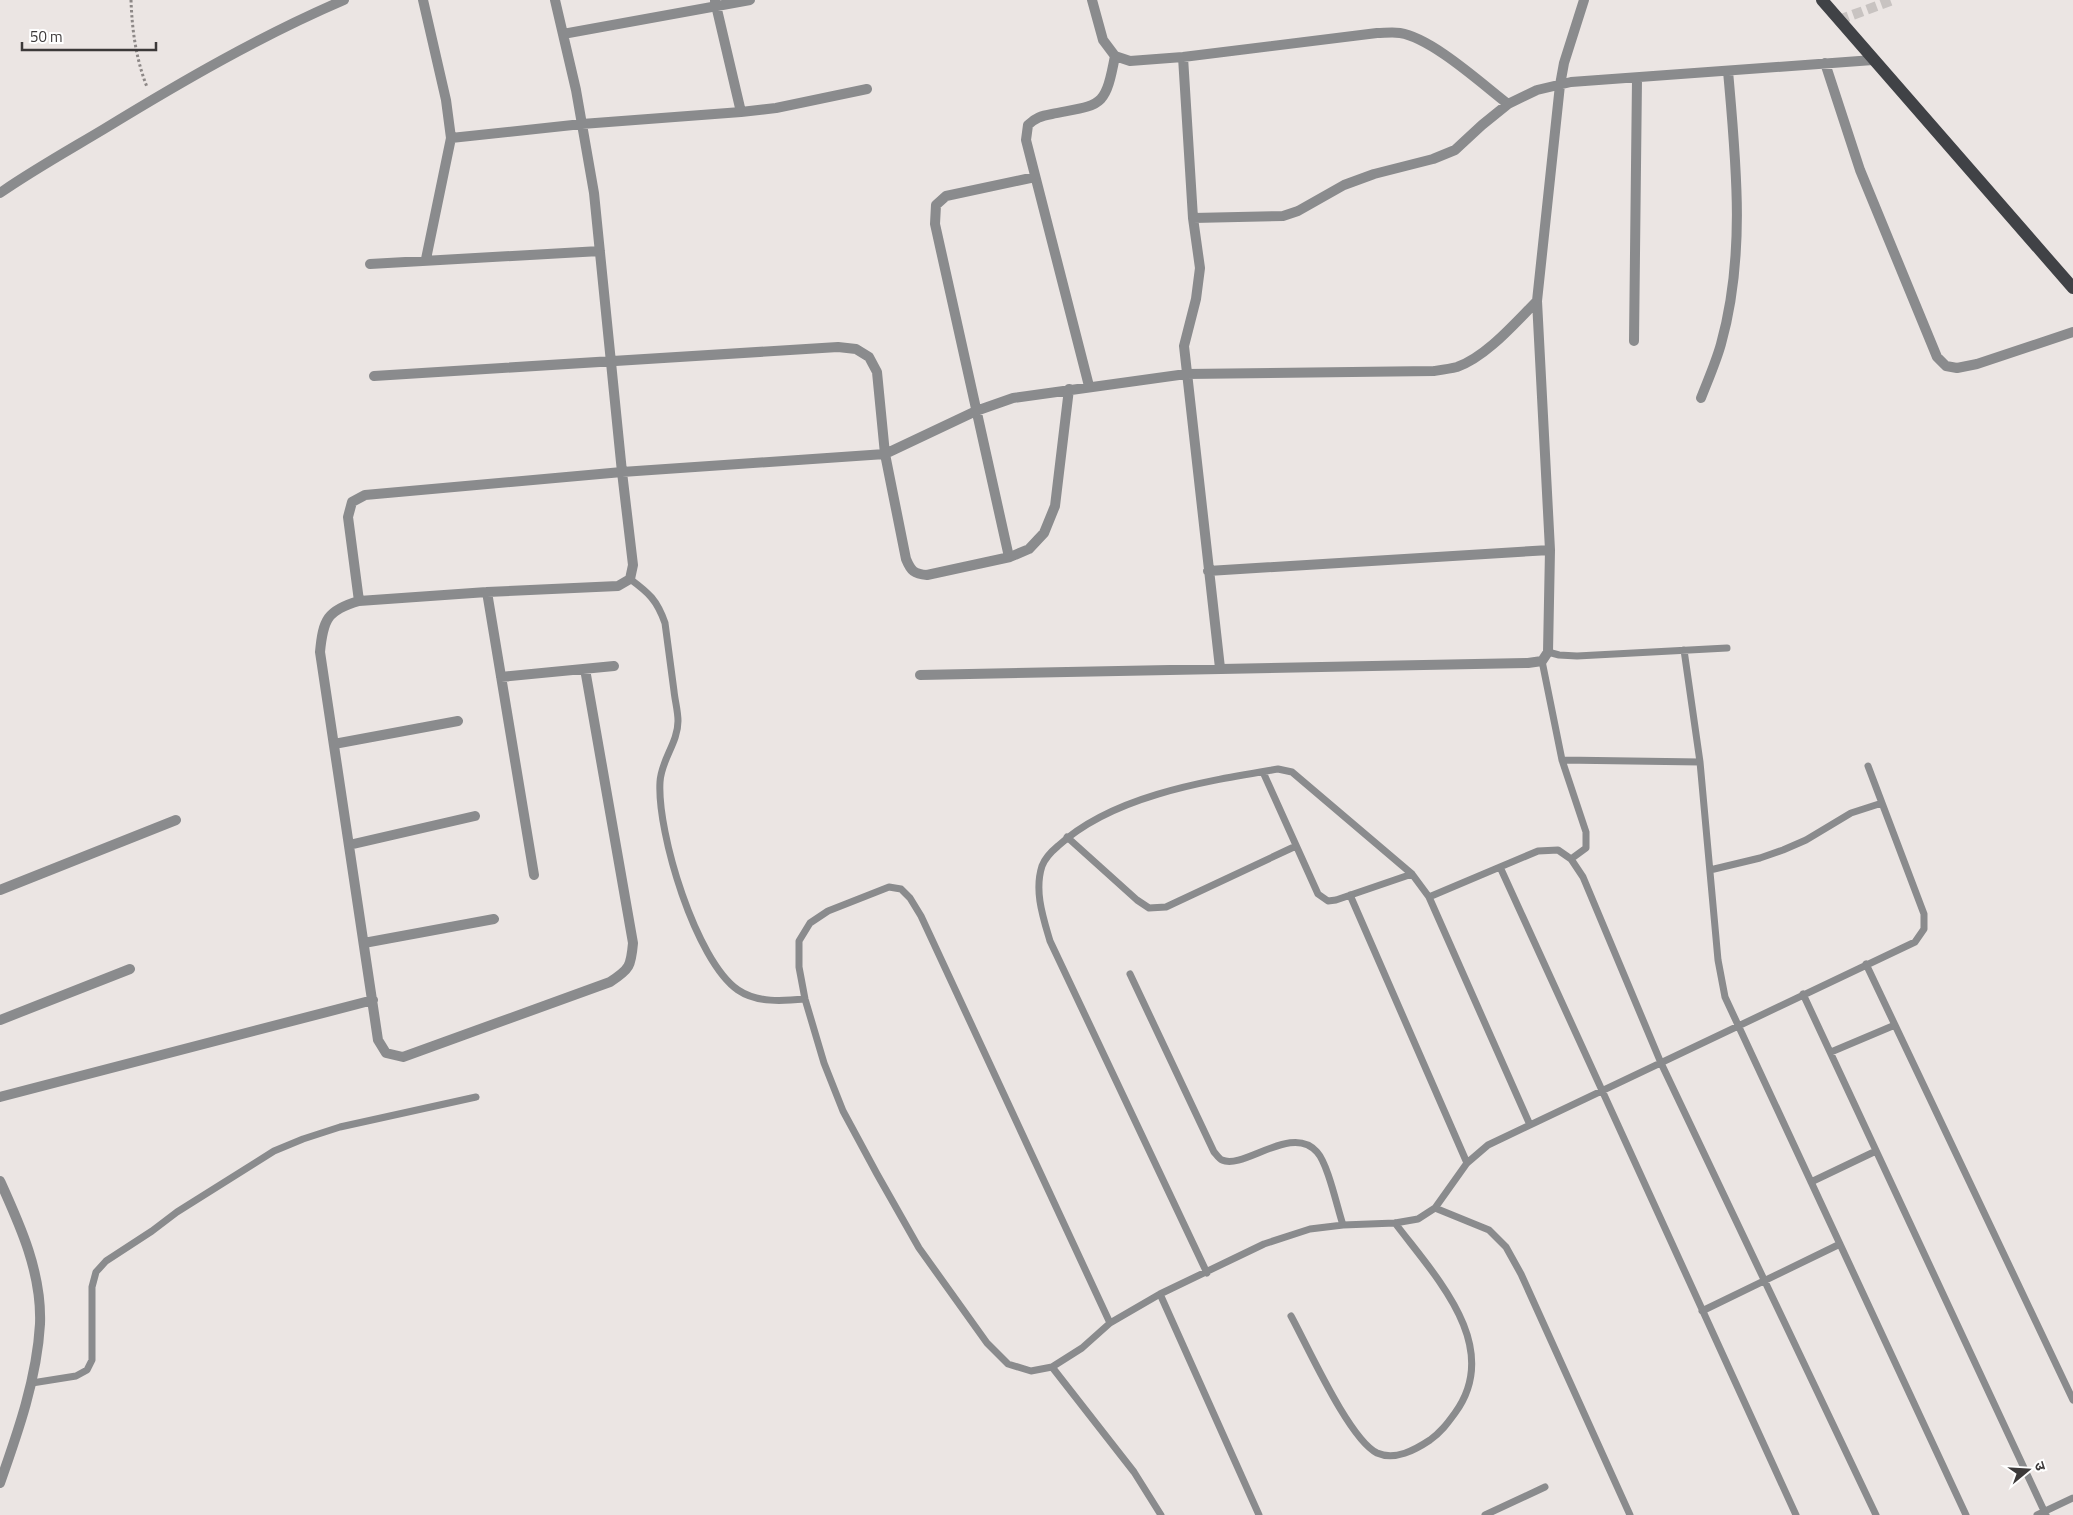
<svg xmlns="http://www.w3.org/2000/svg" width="2073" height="1515" font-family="'Titillium Web','Noto Sans Devanagari',sans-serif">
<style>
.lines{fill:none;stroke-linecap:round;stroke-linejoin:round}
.minor-tunnel{stroke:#c8c3c1;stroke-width:10;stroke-dasharray:10 5;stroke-linecap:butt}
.path{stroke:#8d8887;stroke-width:3;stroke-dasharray:2.5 2.5;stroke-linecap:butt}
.service{stroke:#8a8b8d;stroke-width:7}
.minor{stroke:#8a8b8d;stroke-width:10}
.primary{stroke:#404246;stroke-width:12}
</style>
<rect width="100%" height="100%" fill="#ebe5e3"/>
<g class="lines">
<path class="minor-tunnel" d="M1839,20L1893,0"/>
<path class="path" d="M131,0C132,30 136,59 147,87"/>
<path class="service" d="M630,579C649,593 657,600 665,623C668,646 671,669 674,691C675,701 678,711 678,721C678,743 661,760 660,782C657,833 696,961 738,990C757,1003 783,1001 805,999
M1684,650L1700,762L1718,960L1725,997L1966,1515
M1548,652L1559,655L1577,656L1727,648
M1542,661L1562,760L1586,832V848L1571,859
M1562,760L1700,762
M1263,772L1318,894L1328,901L1336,900L1412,874
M1067,837L1137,900L1149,908L1166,907L1296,846
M1500,867L1796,1515
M1710,870L1760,858L1783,850L1806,840L1851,813L1882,803
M1350,895L1467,1163
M1429,897L1538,851L1558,850L1571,859L1583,877L1661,1063L1876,1515
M1866,964L2073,1400
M1130,974L1214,1152C1216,1154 1219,1159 1222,1160C1244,1170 1292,1123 1317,1152C1328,1164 1337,1207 1343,1225
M1803,994L2046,1515
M1831,1052L1895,1025
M1811,1182L1876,1151
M1435,1208L1489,1230L1506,1247L1521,1274L1630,1515
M1207,1273L1050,941C1043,917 1034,891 1042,866C1045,858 1052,851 1058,846C1113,795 1207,781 1278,769L1292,772L1412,874L1429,897L1530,1125
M1160,1294L1259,1515
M1702,1311L1840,1244
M1291,1316C1308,1347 1349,1439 1377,1453C1395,1461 1415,1450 1430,1440C1441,1432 1447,1424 1455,1413C1504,1346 1434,1275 1395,1223
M1110,1323L921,916L910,898L901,889L889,887L828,911L810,923L799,941V967L805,999L824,1063L843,1111L877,1174L919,1248L987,1343L1008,1364L1031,1371L1052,1367L1082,1348L1110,1323L1160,1294L1264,1244L1310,1229L1343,1225L1395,1223L1418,1219L1435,1208L1467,1163L1488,1145L1915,942L1924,929V914L1868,766
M1052,1367L1134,1472L1161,1515
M32,1383L76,1376L87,1370L92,1360V1287L96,1272L106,1261L152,1231L177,1212L274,1151L303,1139L340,1127L476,1097
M1485,1515L1545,1487
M2037,1515L2073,1498"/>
<path class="minor" d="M423,0L446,100L451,138L426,259
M555,0L576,90L594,193L622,472L633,565L630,579L618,586L487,592L359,601C327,610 323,620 320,652L378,1040L386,1053L403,1057L610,982C630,969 631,966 633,943L585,669
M1092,0L1103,40L1115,56L1130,61L1183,57L1377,33C1384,33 1393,32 1400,33C1432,38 1482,84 1508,104
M715,1L741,112
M563,34L750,0
M1183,57L1193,218L1200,268L1196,299L1184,346L1220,668
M1825,63L1860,170L1937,357L1946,366L1957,368L1977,364L2073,332
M451,138L582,124L741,112L776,108L867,89
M0,193C33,170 69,150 104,129C181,82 260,36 344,0
M1193,218L1283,216L1298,211L1344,185L1374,174L1433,159L1455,150L1482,125L1508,104L1537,90L1571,82L1873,60
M370,264L600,251
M1634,341L1637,79
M374,376L838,347L856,349L869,357L877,372L885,454L906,559C911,571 914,574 927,575L1010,557L1029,549L1044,533L1055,506L1069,389
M1089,386L1026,140L1028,125C1035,118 1041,116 1052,114C1102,104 1105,109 1115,56
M1701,398C1708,380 1716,362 1721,344C1746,255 1736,162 1728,71
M1009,557L935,224L936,205L946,196L1035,177
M1208,571L1550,550
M487,592L534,875
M359,601L348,517L352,502L365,495L622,472L885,454L976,411L1013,398L1186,374L1434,371C1441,370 1449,369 1457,367C1486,357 1515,323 1537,301
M920,675L1528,663L1542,661L1548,652L1550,550L1537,301L1560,85L1564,63L1584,0
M501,677L614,666
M334,744L458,721
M349,845L475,816
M0,890L176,820
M364,943L494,919
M0,1020L130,969
M0,1097L373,1000
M0,1181C20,1225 42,1273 40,1324C37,1378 18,1432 0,1483"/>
<path class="primary" d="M1822,0L2073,288"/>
</g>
<g transform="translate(2028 1470) rotate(72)" stroke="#ffffff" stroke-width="4" paint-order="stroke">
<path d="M0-4L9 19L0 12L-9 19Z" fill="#3c3939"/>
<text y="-8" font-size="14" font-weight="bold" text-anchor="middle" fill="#3c3939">उ</text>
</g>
<path d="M22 42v8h134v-8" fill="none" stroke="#3c3939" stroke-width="2.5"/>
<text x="30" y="42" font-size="15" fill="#3c3939" stroke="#ffffff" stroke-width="4" paint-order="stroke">50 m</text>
</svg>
